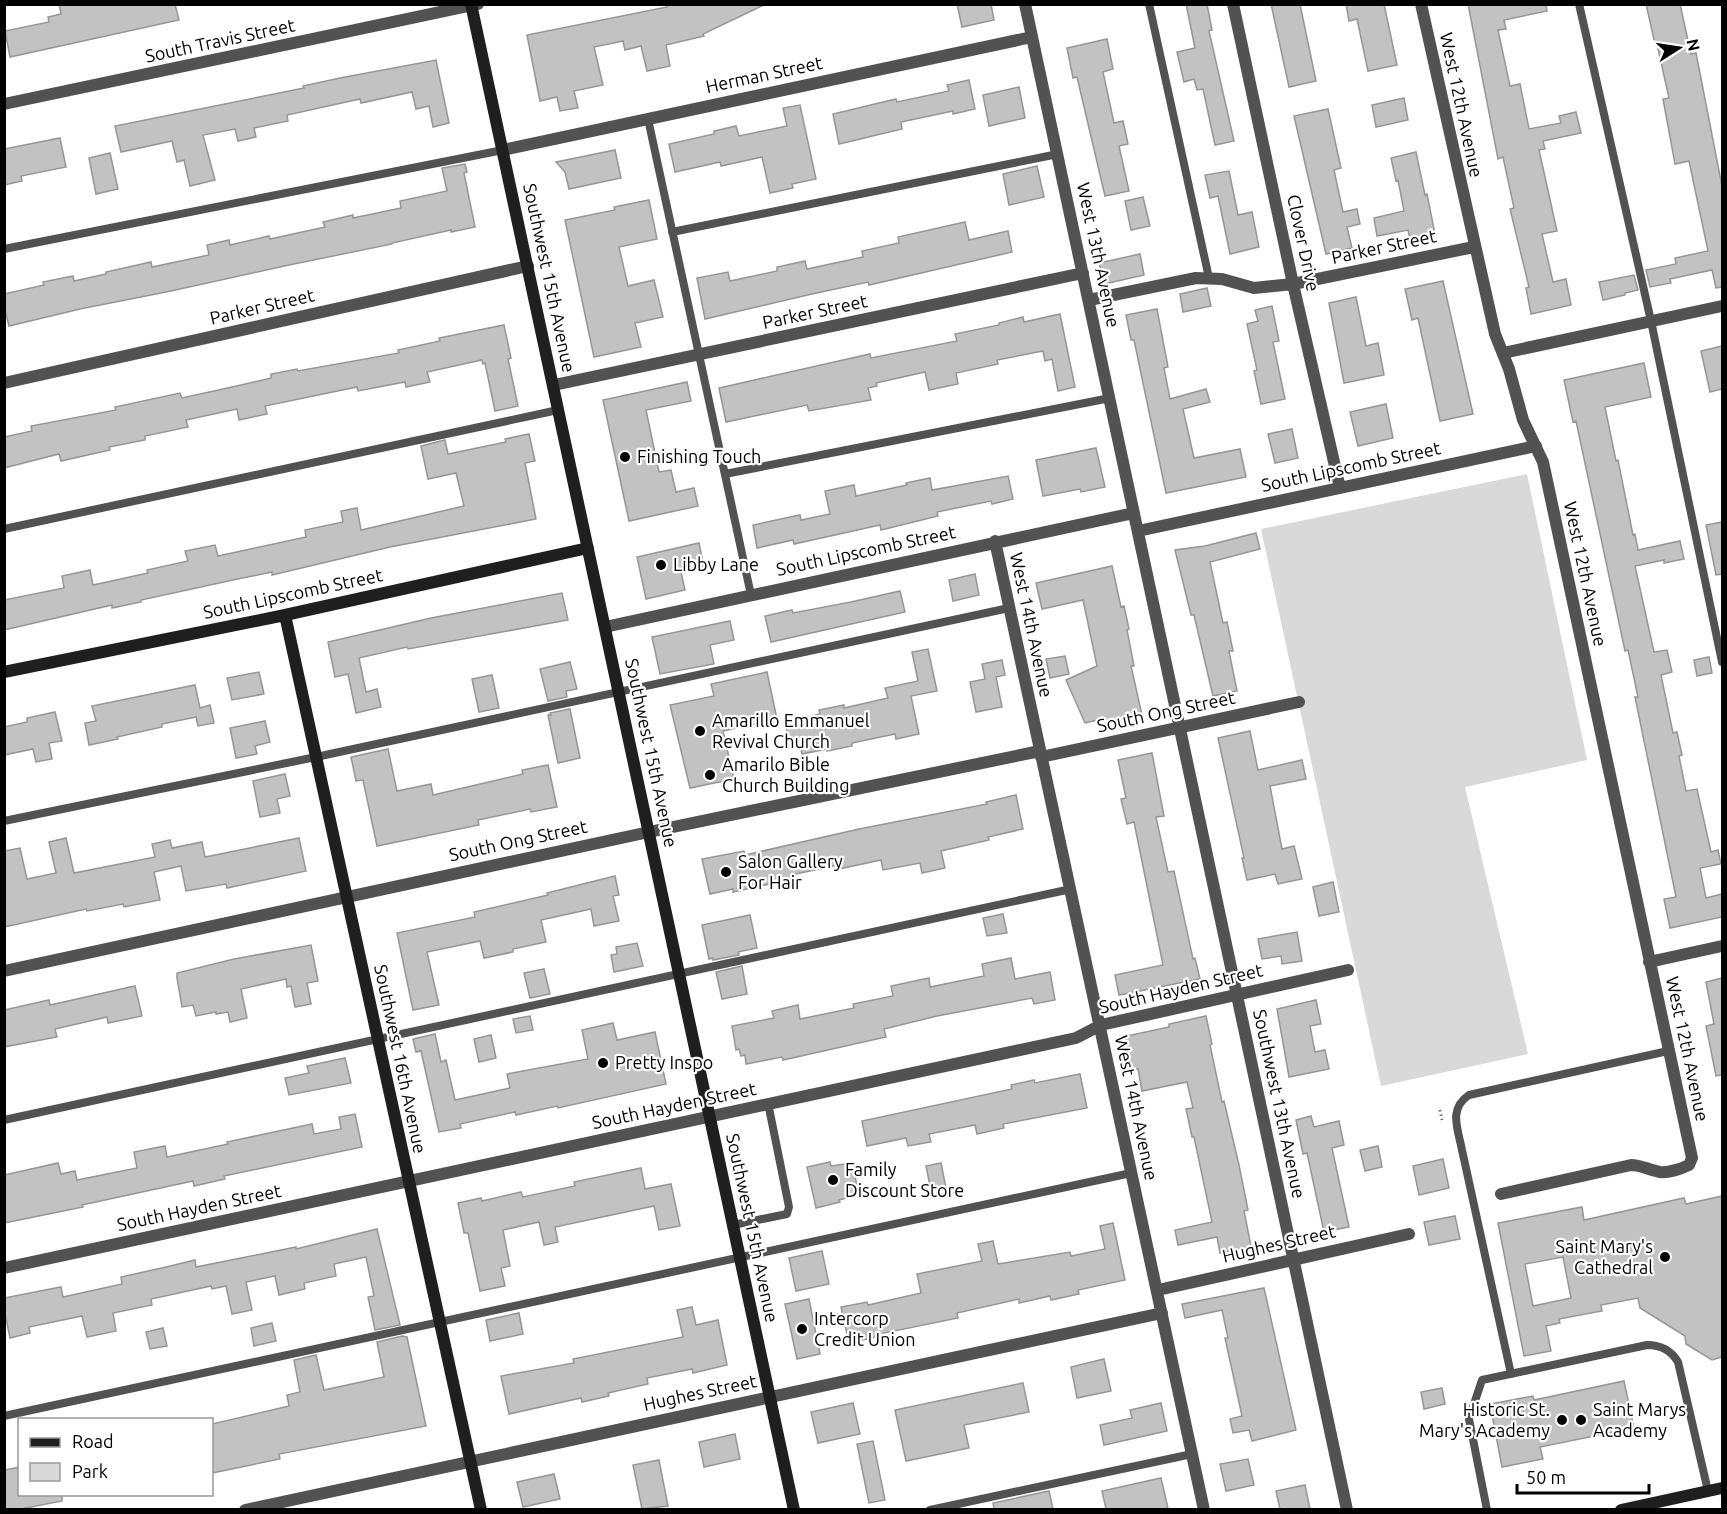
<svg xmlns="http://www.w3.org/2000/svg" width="1727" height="1514" font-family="Ubuntu,sans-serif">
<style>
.green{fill:#d9d9d9}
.building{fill:#c2c2c2;stroke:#969696;stroke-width:1.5;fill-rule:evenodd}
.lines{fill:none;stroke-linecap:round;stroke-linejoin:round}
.path{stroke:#747474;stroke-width:3;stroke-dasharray:1.5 3;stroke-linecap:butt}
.lane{stroke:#525252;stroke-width:8}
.street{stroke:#525252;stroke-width:12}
.secondary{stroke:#1f1f1f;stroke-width:12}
.poi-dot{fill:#000;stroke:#fff;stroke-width:2}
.labels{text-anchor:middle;stroke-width:4.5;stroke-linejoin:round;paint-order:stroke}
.street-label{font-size:18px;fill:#000;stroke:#fff}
.poi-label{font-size:18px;fill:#000;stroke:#fff;text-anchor:start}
</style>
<rect width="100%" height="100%" fill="#fff"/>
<path class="green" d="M1527,474L1587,760L1465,787L1528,1054L1381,1086L1261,529Z"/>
<path class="building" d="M59,4H175L179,20L10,57L5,31L49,22L48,17L61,14Z
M666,4H766L703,34L704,36L666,45L670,66L647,71L641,46L625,50L623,41L594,47L603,85L574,91L578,108L560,111L557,97L540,101L527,35L667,7Z
M957,4H991L994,20L962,27Z
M1186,4H1207L1212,30L1209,31L1234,141L1215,145L1203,89L1197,90L1194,79L1184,82L1177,52L1195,48Z
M1271,4H1300L1316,81L1289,87Z
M1346,4H1384L1397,65L1368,71L1357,19L1349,21Z
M1468,4H1546L1547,11L1504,20L1506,29L1498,30L1510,86L1520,84L1529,129L1561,123L1559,116L1576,112L1581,133L1543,141L1545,149L1539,150L1557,231L1542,234L1553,282L1566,279L1571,305L1531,314L1526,288L1529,287L1510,209L1514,208L1503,157L1498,159Z
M1646,4H1680L1691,54L1696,53L1722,186V287L1716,288L1712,270L1670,279L1671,283L1650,287L1646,270L1676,264L1675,258L1708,251L1689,161L1675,164L1663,99L1669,98L1657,44H1655Z
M1107,39L1113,69L1103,72L1114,123L1123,121L1128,144L1119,146L1129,191L1105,196L1077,77L1073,78L1067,48Z
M436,60L449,123L433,127L429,106L416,109L412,92L361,103L360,99L287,115L288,121L254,128L256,137L238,141L235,129L203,135L215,180L190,186L184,160L177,162L172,141L121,152L115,126L304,88L303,86L340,78Z
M969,80L975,109L953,114V111L901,122L902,129L839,144L833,114L896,99L897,102L949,91L947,85Z
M1019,87L1025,118L989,126L983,95Z
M1404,98L1408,120L1376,127L1372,105Z
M800,105L816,179L792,184L793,188L770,193L762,157L721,166L720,162L675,172L669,144L714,134V131L736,126L739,136L787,126L783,108Z
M1328,109L1341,168L1334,170L1343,212L1357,209L1360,224L1347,227L1352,248L1326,254L1294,116Z
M60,138L66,167L21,176L22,181L4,185V149Z
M615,150L621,178L569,189L565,172L556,162Z
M1416,152L1425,195L1427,194L1435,234L1410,239L1408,230L1377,236L1374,218L1404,211L1398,180L1396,181L1391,158Z
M110,153L118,189L96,194L89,158Z
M465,164L467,172L464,173L475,227L451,232V230L392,243V244L289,265L171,291L80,309L9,326L4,306V294L44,285L43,282L73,276L74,281L106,274V272L151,262L152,267L209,255L207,245L229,240L230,245L269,236L270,239L325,227L323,222L353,215V218L401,208L400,201L447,191L442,168Z
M1037,166L1044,197L1009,205L1003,174Z
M1229,171L1238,215L1252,212L1259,247L1230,254L1218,196L1210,198L1205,175Z
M1143,197L1150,226L1131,230L1125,201Z
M649,200L657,239L619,247L628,286L654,280L663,317L635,323L641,347L594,357L565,220L615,210L614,207Z
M965,222L969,240L1008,231L1012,252L869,285L868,282L812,294L705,319L697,278L728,272L730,281L777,271V267L805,261L807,269L863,257L862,251L899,243L898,237Z
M1140,254L1144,275L1104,284L1099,263Z
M1634,275L1638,290L1625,293V295L1603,300L1599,282Z
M1443,281L1473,414L1440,421L1418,318L1412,320L1405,289Z
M1207,288L1211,306L1183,312L1180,294Z
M1356,297L1366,346L1378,343L1384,375L1344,383L1329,303Z
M1272,306L1279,341L1273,342L1285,399L1261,404L1254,371L1257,370L1247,324L1258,321L1255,310Z
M1157,309L1168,367L1164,368L1170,399L1206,389L1210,402L1183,409L1194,458L1240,449L1246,477L1166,493L1134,340H1131L1126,315Z
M1060,314L1075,387L1058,391L1052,359L1045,361L1043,351L997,360L998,364L956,373L958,384L929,390L925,372L876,383L877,386L868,388L871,400L809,411L807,405L726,422L719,388L870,354L871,358L957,341L955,334L999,325V323L1023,317L1024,322Z
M504,325L511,358L508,359L518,406L495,411L485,363L483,364L482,360L427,372L430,382L406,387L405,382L358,391L357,387L265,406L267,414L239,420L237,409L186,420L188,427L145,436V440L109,447L110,450L61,461L59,454L4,468V437L32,431L31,426L116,410L115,407L180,393L182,398L232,387L271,378V374L297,369L298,371L399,353L398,350L440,341L439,338Z
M1722,346V389L1710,392L1701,351Z
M1644,363L1651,397L1605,407L1616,461L1618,460L1633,535L1635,534L1638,550L1680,541L1684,559L1664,563V560L1635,566L1654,652L1667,650L1672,672L1661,675L1673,733L1677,732L1682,755L1679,756L1686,791L1697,789L1711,852L1718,850L1721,864L1700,868L1706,898L1722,894V917L1670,928L1664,899L1676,897L1635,697H1638L1628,650L1625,651L1576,421L1573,422L1564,380Z
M687,382L691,401L646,410L659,472L671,470L676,492L694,488L698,506L629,521L603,400Z
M1386,404L1393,438L1358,446L1350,412Z
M1292,429L1298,458L1275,463L1268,434Z
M529,434L535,461L525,463L536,519L390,547L272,575V572L233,580L141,600V602L112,608V605L4,630V600L64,588L62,576L90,570L93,585L148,573L147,570L188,561L185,551L215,545L218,556L306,537L305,530L343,522L341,511L357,508L361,530L464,506L456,473L428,479L421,446L445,440L448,454L506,442L505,439Z
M1096,448L1105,487L1081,492L1080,489L1043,496L1036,460Z
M1008,476L1013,499L992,504L991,501L937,512L938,516L881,530L880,525L794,544L793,540L757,548L753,525L800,515L801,520L830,514L825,491L854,485L856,496L907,485L906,483L930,478L932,490Z
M1722,522V574L1716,575L1706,525Z
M1256,533L1260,549L1210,562L1223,623L1227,622L1233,651H1229L1237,691L1213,696L1194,615H1191L1175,550L1205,546Z
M699,543L704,567L681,572L685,590L646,599L637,557Z
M1112,566L1121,607L1124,606L1129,629L1127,630L1134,666H1131L1142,715L1104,723L1103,719L1085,723L1066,680L1097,666L1083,600L1042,609L1036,583Z
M975,574L979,595L953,601L949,580Z
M900,591L905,612L771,642L765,616L792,610L793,613L851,602Z
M562,593L568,620L408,649L407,647L359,658L366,692L377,689L381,707L356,713L348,674L335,677L328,642L431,618Z
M730,621L734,640L710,645L714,664L660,674L652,637Z
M928,649L937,691L911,696L919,734L896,739L895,734L852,743V746L827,751V749L802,754L800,745L790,747L785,722L820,714L819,710L844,705V708L888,698L885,688L918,681L912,652Z
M1065,656L1069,674L1050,678L1046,659Z
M1709,657L1712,673L1697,676L1694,660Z
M1002,660L1005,675L996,677L1002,707L976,712L970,682L985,679L982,664Z
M570,662L577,689L566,691L567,697L548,701L540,669Z
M259,672L264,694L232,700L227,678Z
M767,672L777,719L723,731L734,779L690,788L670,705L714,696L711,684Z
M492,675L499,708L479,712L472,679Z
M195,685L200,708L210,705L214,723L198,726L196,717L162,724V727L117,737L118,739L89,745L85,723L96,721L92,706Z
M570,709L580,758L558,763L548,715H551L550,713Z
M55,712L62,741L49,743L52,759L36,762L33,749L4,755V727L27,722V718Z
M265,721L270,742L255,746L257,754L236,758L230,728Z
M1250,731L1258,770L1302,760L1306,779L1270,786L1282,849L1294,846L1302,879L1278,884L1275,874L1247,880L1242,858H1244L1218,738Z
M388,749L397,791L431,784L433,795L523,774L522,770L548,765L557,807L531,812L530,809L478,820L479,825L377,846L363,780L356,781L351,757Z
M1152,753L1164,816L1156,817L1168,872L1174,871L1193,959L1195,958L1200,979L1119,995L1115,975L1163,965L1134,822L1127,824L1121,799L1126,798L1118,760Z
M285,774L290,796L277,799L280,813L260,817L253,781Z
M1016,795L1023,829L988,837L989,840L941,851L945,868L922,873L920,863L883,870L881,860L839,869L838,865L791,875L792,879L733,892V889L710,894L702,859L744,851L745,855L859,829L987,804L986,802Z
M66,838L74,873L155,857L152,844L170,840L172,848L202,842L205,857L299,838L306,871L227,888L226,884L186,891L181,866L154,872L160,900L124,907L123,904L87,911L86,909L4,927V851L20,848L27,879L56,873L49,842Z
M615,876L619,895L613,896L619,921L594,926L591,909L541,920L546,942L513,949V952L484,958L480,941L427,952L439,1005L413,1010L397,933L475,917L474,912L548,895L547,893Z
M1333,882L1339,912L1319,916L1313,887Z
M1003,914L1007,933L987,936L983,918Z
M750,915L757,948L738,952L739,955L713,960V958L709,959L702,925Z
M1297,932L1302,961L1282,964L1281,956L1262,959L1258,939Z
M637,943L643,966L614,972L611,955L617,954L616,947Z
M311,945L318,981L307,983L311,1004L295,1007L291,986L287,987L286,979L241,989L247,1018L230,1022L228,1012L216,1014V1012L196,1016L193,1005L182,1007L177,978V973L234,959Z
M1011,958L1015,979L1050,972L1055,1000L1034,1004L1032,998L937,1016L884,1029L886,1037L783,1060L782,1057L746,1064L745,1055L741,1056L739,1049L736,1050L732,1026L774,1018L772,1011L798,1005L800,1019L854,1008L853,1004L893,996L891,986L929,978L930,987L984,976L982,964Z
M742,966L747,994L722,999L716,972Z
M544,969L550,994L530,998L524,973Z
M1722,978V1075L1716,1076L1706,1026L1714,1024L1706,982Z
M135,986L142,1016L108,1023L107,1017L55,1029L57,1037L4,1047V1010L49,1000L50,1005Z
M1316,1000L1321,1024L1310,1026L1315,1052L1325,1050L1329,1069L1289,1077L1277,1009Z
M530,1016L533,1030L516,1033L513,1019Z
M1206,1016L1212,1044L1210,1045L1222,1102L1224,1101L1239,1165L1248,1210L1244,1211L1251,1246L1220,1253L1217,1237L1178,1245L1175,1230L1212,1222L1194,1137H1192L1186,1109L1193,1108L1187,1082L1142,1091L1138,1069L1129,1071L1122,1037L1169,1027V1024Z
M613,1023L617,1040L655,1032L666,1084L558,1108L557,1106L516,1115L515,1112L460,1124L461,1128L439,1132L421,1051L416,1052L413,1039L435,1034L441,1062L446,1060L455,1100L510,1088L507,1074L588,1059L582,1030Z
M491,1035L496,1058L479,1062L474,1039Z
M345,1058L351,1083L289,1095L285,1078L309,1073L307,1066Z
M1080,1074L1087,1108L1003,1124L1004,1128L977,1134L975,1125L929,1134L931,1142L908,1146L906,1138L867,1146L862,1121L1012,1089L1011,1085L1034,1080L1035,1083Z
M355,1114L362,1147L224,1176L225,1179L194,1186L193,1181L82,1205L83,1207L4,1223V1175L58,1163L61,1174L75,1171L77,1180L137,1168L134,1152L165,1146L167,1157L228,1144L227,1142L312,1124L314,1134L341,1129L339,1117Z
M1311,1116L1314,1127L1339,1121L1344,1145L1332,1148L1349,1227L1324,1232L1307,1153L1303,1154L1296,1120Z
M1378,1146L1382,1167L1365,1171L1360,1150Z
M1443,1159L1449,1188L1419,1195L1413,1166Z
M830,1162L831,1166L852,1163L859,1194L847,1196V1198L839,1200L840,1202L816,1208L807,1167Z
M941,1163L946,1188L931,1191L926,1166Z
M641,1168L645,1189L671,1184L680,1226L659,1230L654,1206L555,1227L558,1242L544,1245L539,1222L503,1230L510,1266L501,1268L505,1286L480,1291L468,1233H464L458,1203L481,1198L482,1201L521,1192L523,1197L575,1186L574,1182Z
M1722,1196V1357L1712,1360L1686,1344L1685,1336L1640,1308L1638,1298L1601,1305L1602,1311L1559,1319L1560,1323L1546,1326L1551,1351L1524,1356L1498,1223L1582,1207L1584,1220L1684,1198L1686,1204ZM1563,1257L1571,1298L1533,1306L1525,1264Z
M1455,1216L1460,1239L1429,1245L1424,1222Z
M1113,1223L1125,1280L1078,1290L1079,1294L1051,1300L1050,1296L1019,1303V1299L957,1313L958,1318L884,1333V1335L849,1343L841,1307L867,1302L868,1305L921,1293L917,1274L982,1261L978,1244L993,1241L998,1264L1070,1252L1071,1256L1105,1249L1100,1226Z
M377,1229L400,1325L375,1330L368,1297L374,1296L366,1257L334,1264L336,1276L304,1283L305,1289L279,1295L275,1276L246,1282L252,1310L232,1314L226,1286L212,1289L211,1286L151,1299L152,1305L113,1313L116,1331L87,1337L82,1316L29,1327L30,1333L10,1338L4,1309V1298L61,1287L63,1297L122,1284L121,1277L166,1267L195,1260L196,1267L296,1247V1249Z
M822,1251L829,1284L796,1291L789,1258Z
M1264,1288L1296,1430L1252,1441L1249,1430L1233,1433L1230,1419L1242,1416L1225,1338H1228L1222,1310L1185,1318L1182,1304Z
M809,1299L820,1354L797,1359L785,1304Z
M692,1307L696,1325L718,1320L727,1365L693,1373L692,1369L647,1378L648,1384L608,1393L609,1396L582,1402L581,1398L509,1414L501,1376L574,1363L573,1359L683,1337L677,1310Z
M519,1313L523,1334L490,1341L486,1320Z
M272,1323L276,1341L254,1346L251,1328Z
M163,1328L167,1346L150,1349L146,1332Z
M402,1336L407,1337L426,1426L279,1454L280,1459L212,1473V1424L289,1406L287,1395L300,1392L294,1360L316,1355L324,1390L384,1377L377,1342Z
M1104,1359L1111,1391L1077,1398L1071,1367Z
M1624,1381L1634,1428L1540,1447L1543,1459L1502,1467L1490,1404L1533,1396L1534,1400Z
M1023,1383L1029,1412L964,1425L969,1448L906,1461L895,1410Z
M1442,1388L1445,1404L1424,1409L1421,1392Z
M853,1403L860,1434L818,1443L811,1412Z
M1161,1403L1167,1431L1104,1445L1100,1425L1132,1418L1130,1410Z
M735,1434L740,1459L704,1467L699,1442Z
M873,1441L885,1500L869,1503L857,1444Z
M1248,1459L1254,1485L1226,1491L1220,1464Z
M659,1460L668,1506L642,1509L633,1465Z
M20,1467V1494H62V1501L21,1509H4V1470Z
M554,1474L560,1499L523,1507L517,1482Z
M1161,1478L1168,1508L1160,1509H1106L1102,1491Z
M1305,1485L1310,1509H1280L1276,1491Z
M1049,1491L1053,1509H994L993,1503Z"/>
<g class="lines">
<path class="path" d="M1440,1110L1442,1120"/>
<path class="lane" d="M1149,4L1209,278
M1579,4L1651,321L1722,662
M648,119L751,595
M672,232L1058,154
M4,249L503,150
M725,474L1110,398
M4,529L558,410
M4,821L316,757L1009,608
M4,1120L1071,889
M733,1225L787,1214L789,1207L768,1103
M1511,1374L1462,1150C1458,1129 1448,1109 1469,1095L1668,1051
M4,1416L1131,1173
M930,1510L1192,1454
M1487,1510L1469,1419L1482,1380L1647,1345C1661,1345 1671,1350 1678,1362L1708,1491"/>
<path class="street" d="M1025,4L1347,1510
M1233,4L1293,284L1340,488
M1421,4L1495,334L1509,369L1523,420L1543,462L1692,1158L1689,1165C1681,1169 1668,1173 1660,1172C1649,1170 1641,1165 1631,1165L1501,1194
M4,104L478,4
M503,150L1032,37
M1089,300L1196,278L1222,279L1254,288L1293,284L1474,247
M1503,353L1722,306
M4,383L528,266
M554,385L1083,273
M1138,531L1536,446
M995,541L1204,1510
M605,627L1134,513
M1041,757L1299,702
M1649,962L1722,946
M4,971L649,832L1040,751
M4,1268L1076,1038L1101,1025L1348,970
M1158,1290L1409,1234
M245,1510L1162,1313"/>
<path class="secondary" d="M471,4L794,1510
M285,615L481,1510
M4,672L285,615L588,548
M1621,1510L1722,1488"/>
</g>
<g class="poi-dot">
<circle cx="625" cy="457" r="6"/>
<circle cx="661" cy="565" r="6"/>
<circle cx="700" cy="731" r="6"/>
<circle cx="710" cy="775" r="6"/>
<circle cx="726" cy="872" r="6"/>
<circle cx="603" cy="1063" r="6"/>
<circle cx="833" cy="1180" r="6"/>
<circle cx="1665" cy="1257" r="6"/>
<circle cx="802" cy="1329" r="6"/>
<circle cx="1562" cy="1420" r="6"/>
<circle cx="1581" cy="1420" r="6"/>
</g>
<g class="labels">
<g class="street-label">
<text transform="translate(220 41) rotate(-12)" y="6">South Travis Street</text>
<text transform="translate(764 75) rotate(-12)" y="6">Herman Street</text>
<text transform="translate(1461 105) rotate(78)" y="6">West 12th Avenue</text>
<text transform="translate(1303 243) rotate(78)" y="6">Clover Drive</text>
<text transform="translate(1384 247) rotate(-12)" y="6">Parker Street</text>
<text transform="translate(1098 255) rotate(78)" y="6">West 13th Avenue</text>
<text transform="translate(549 278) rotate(78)" y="6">Southwest 15th Avenue</text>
<text transform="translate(262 307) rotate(-13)" y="6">Parker Street</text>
<text transform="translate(815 312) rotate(-12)" y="6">Parker Street</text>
<text transform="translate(1351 467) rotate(-12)" y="6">South Lipscomb Street</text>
<text transform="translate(866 551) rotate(-12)" y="6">South Lipscomb Street</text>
<text transform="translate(1585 574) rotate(78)" y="6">West 12th Avenue</text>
<text transform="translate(293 594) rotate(-12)" y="6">South Lipscomb Street</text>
<text transform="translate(1031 625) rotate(78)" y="6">West 14th Avenue</text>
<text transform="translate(1166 712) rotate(-12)" y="6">South Ong Street</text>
<text transform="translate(651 753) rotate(78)" y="6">Southwest 15th Avenue</text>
<text transform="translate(518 841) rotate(-12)" y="6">South Ong Street</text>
<text transform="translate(1181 989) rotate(-13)" y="6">South Hayden Street</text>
<text transform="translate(1687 1049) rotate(78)" y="6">West 12th Avenue</text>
<text transform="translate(400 1059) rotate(78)" y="6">Southwest 16th Avenue</text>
<text transform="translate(1279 1104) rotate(78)" y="6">Southwest 13th Avenue</text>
<text transform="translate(674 1106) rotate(-12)" y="6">South Hayden Street</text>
<text transform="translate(1136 1108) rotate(78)" y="6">West 14th Avenue</text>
<text transform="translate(199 1208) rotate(-12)" y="6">South Hayden Street</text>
<text transform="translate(752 1228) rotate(78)" y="6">Southwest 15th Avenue</text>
<text transform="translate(1279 1244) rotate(-13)" y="6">Hughes Street</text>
<text transform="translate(700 1393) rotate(-12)" y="6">Hughes Street</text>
</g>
<g class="poi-label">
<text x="637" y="463">Finishing Touch</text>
<text x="673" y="571">Libby Lane</text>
<text x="712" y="727">Amarillo Emmanuel<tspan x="712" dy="21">Revival Church</tspan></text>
<text x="722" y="771">Amarilo Bible<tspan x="722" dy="21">Church Building</tspan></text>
<text x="738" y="868">Salon Gallery<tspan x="738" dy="21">For Hair</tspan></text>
<text x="615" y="1069">Pretty Inspo</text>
<text x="845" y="1176">Family<tspan x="845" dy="21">Discount Store</tspan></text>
<text x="1653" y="1253" text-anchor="end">Saint Mary's<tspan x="1653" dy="21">Cathedral</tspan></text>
<text x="814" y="1325">Intercorp<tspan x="814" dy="21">Credit Union</tspan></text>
<text x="1550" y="1416" text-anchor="end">Historic St.<tspan x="1550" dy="21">Mary's Academy</tspan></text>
<text x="1593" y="1416">Saint Marys<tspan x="1593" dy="21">Academy</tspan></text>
</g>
</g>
<rect width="1727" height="1514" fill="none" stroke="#000000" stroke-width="12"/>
<rect x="18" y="1418" width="195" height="78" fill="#ffffff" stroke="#999999" stroke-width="1.5"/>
<rect x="30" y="1438" width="30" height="9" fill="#1f1f1f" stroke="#999999" stroke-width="1.5"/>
<text x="72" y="1448" font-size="18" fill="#000000">Road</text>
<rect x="30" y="1463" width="30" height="18" fill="#d9d9d9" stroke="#999999" stroke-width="1.5"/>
<text x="72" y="1478" font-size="18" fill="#000000">Park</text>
<g transform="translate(1679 48) rotate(78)" stroke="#ffffff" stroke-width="4.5" paint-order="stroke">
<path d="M0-4.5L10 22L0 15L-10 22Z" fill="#000000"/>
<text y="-9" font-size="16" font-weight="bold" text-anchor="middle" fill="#000000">N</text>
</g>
<path d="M1517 1484v9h132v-9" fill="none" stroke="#000000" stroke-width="3"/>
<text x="1526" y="1484" font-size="18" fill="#000000" stroke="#ffffff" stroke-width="4.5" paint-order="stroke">50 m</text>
</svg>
